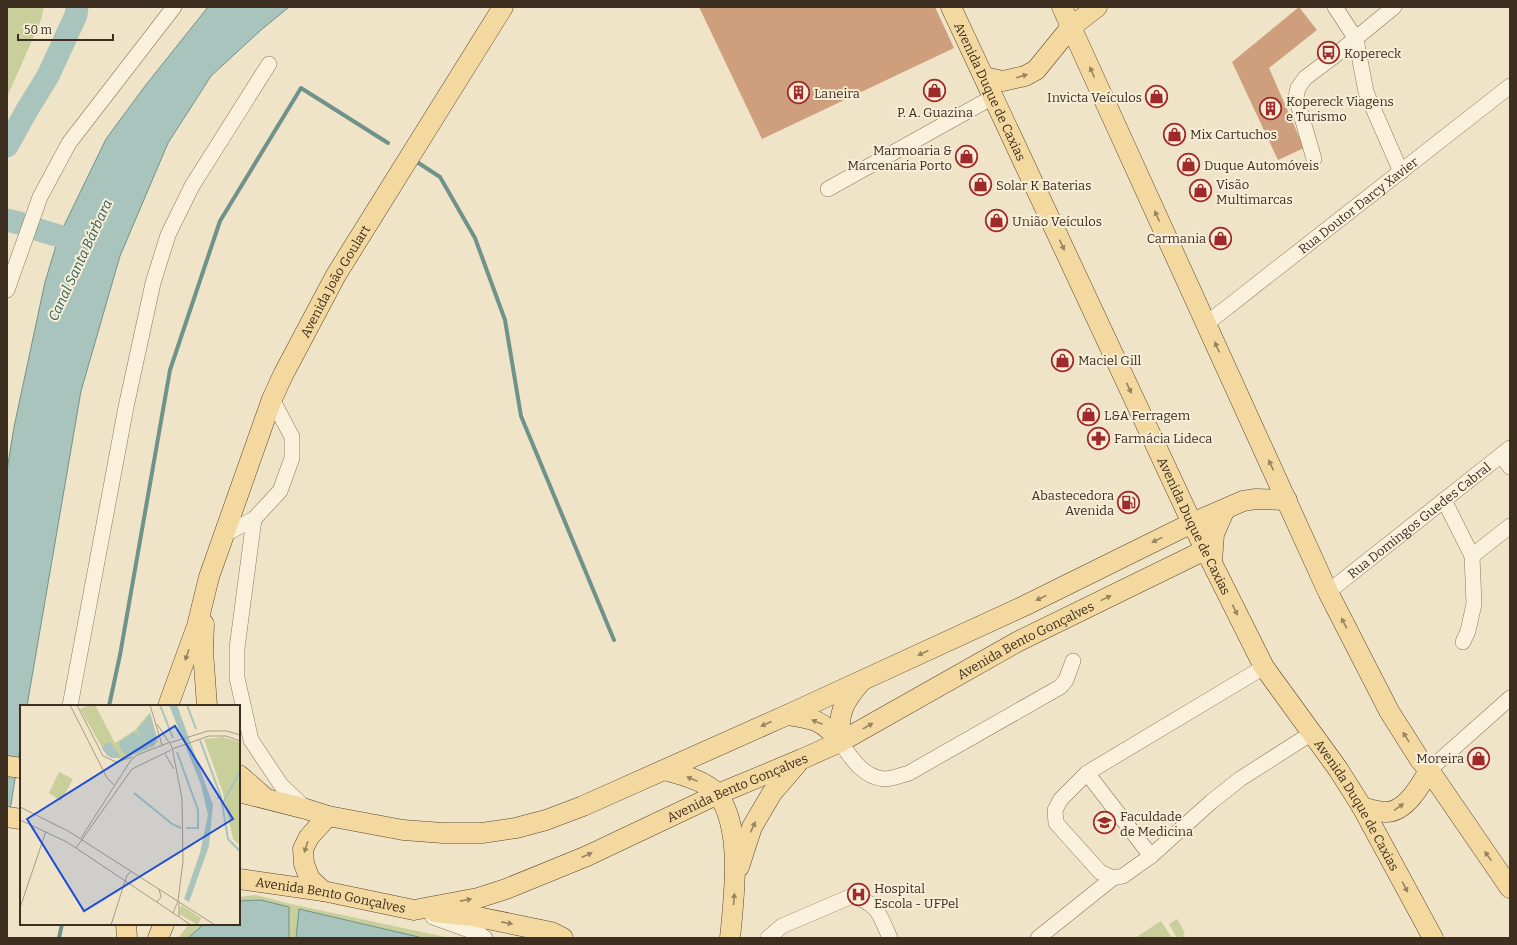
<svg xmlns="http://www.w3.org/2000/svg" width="1517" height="945" font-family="Bitter,serif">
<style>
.green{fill:#c9cf9b}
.water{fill:#a9c4bc;stroke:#6f938a}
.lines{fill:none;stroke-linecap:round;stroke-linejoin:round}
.stream{stroke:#6f938a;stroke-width:4}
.river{stroke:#a9c4bc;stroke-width:23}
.building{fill:#cf9f7d}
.minor-casing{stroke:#8d765c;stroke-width:16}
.major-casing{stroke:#5b4430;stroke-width:21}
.minor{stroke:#faf1dc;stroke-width:15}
.major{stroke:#f3d9a0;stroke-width:20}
.oneway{fill:#988460}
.labels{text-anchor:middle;stroke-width:4;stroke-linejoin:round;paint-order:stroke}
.poi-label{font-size:13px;fill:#3d2e20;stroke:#f7eed8;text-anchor:start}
.street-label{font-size:13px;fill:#3d2e20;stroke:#f7eed8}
.water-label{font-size:14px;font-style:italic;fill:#2f5d5a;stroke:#f7eed8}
.inset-river{fill:none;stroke:#a9c4bc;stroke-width:2}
.inset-road{fill:none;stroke:#a89b85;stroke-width:1}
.view{fill:#1d4ed8;fill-opacity:0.15;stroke:#1d4ed8;stroke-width:2}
.inset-edge{fill:none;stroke:#3d2e20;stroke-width:2}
</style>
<rect width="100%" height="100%" fill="#f0e4c8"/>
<path class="green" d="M7,7H44L41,20L7,97Z
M256,895L291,904L450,938H178L189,924H239V897Z
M1177,919L1185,933L1183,934L1185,938H1181L1180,936L1177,938L1169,924Z
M1161,921L1172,938H1135Z"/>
<path class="water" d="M208,7H289L261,30L211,76L168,143L120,256L81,391L27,706H21V742L7,829V470L14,427L45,282L59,236L106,139L145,86Z
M261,900L289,907V938H188L204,924H239V901Z
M299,909L423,938H296Z"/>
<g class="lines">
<path class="stream" d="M417,162L440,177L475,238L505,320L521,416L614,640
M109,706L120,655L170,370L220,221L301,88L388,143
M59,938L62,924"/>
<path class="river" d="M7,146L27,110L48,76L76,15L77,7
M7,220L19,223
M39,230L89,245"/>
</g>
<path class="building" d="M699,7H935L954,48L762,139Z
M1299,7L1317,30L1269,68L1304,148L1278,160L1232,62Z"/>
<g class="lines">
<defs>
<g id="minor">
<path d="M1335,7L1356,39L1366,92L1401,172"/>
<path d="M1314,159L1296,97L1298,88L1305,78L1333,57L1394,7"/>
<path d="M828,189L993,97"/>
<path d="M7,290L40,197L69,143L174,7"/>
<path id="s1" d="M1206,324L1510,86"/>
<path d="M1501,455L1510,467"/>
<path d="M1444,500L1472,556L1474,604L1468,631L1463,642"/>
<path d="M254,519L237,648V678L251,740L281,785L306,809"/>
<path d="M225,534L254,519L280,491L292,458V437L272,399"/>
<path d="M1472,556L1510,526"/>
<path id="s2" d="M1328,592L1510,448"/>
<path d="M1264,667L1087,773L1061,799L1055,810L1056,823L1100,872L1113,878L1123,876L1151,856L1211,802L1240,779L1312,733"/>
<path d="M70,706L126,407L153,283L168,235L192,186L269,64"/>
<path d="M840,742C851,758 863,777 884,779C892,779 902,775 909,773L1060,687L1066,680L1073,661"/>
<path d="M1429,770L1510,698"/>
<path d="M1087,773L1151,856"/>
<path d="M433,917L480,934L485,938"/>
<path d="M768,938L782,926L852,896C879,904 879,914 890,938"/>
<path d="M1038,938L1113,878"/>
</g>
<g id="major">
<path id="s3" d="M951,7L1192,523L1264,667L1338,769L1362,807L1433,938"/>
<path d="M1062,7L1328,592L1389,711L1420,760L1429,770L1510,888"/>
<path d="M984,77L1003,81L1025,76L1036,70L1071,27L1097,7"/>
<path d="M1212,562L1214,534L1225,509"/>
<path d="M204,624L203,651L207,706"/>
<path id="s4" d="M168,706L197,626L209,577L272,399L283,375L336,275L503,7"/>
<path d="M787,715C814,719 823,720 840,742"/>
<path d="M840,742C838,715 842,703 860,683"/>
<path d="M7,766L21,768"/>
<path d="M664,770C680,774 708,781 718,795C743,829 734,898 730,938"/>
<path d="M239,775L263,796"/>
<path d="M239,792L306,809L328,816L403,830L443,833H482L516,828L546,820L583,806L787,715L1024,606L1192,523L1243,501L1256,499L1287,500"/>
<path d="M1362,807C1369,809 1378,812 1386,812C1406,812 1421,785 1429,770"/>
<path d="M7,817L21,819"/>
<path d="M739,867L752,827L772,793L797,764"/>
<path id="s5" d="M239,879L323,891L414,910L478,898L506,889L587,856L718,794L802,759L840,742L1019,641L1205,550"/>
<path d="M323,891L310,879L304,864L303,849L309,837L328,816"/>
<path d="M435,912L473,916L551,932L563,938"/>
<path d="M126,924L127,938"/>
<path d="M158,938L164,924"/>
</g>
</defs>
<use href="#minor" class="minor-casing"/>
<use href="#major" class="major-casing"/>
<use href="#minor" class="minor"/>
<use href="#major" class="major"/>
</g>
<defs><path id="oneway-solid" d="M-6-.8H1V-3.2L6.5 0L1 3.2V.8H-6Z"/></defs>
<g class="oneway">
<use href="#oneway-solid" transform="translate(1092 72) rotate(-114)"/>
<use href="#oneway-solid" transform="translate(1022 76) rotate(-16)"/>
<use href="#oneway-solid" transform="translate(1157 216) rotate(-114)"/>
<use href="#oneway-solid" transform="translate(1062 245) rotate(65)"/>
<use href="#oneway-solid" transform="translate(1217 347) rotate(-114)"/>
<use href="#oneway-solid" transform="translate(1129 388) rotate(65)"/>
<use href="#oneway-solid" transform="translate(1271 465) rotate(-114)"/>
<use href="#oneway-solid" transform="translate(1157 540) rotate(154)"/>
<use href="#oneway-solid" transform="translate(1041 598) rotate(154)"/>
<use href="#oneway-solid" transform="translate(1106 598) rotate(-26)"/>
<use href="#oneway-solid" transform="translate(1235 610) rotate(64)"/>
<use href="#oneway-solid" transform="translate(1344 623) rotate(-117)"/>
<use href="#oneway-solid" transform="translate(923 653) rotate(155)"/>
<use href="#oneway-solid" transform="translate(187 655) rotate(109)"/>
<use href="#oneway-solid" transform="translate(817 722) rotate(-158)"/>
<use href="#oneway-solid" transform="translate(766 724) rotate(156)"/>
<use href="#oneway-solid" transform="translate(868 726) rotate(-29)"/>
<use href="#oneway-solid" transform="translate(1406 737) rotate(-122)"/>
<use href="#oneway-solid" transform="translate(692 779) rotate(-157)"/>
<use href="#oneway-solid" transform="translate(1399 807) rotate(-34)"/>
<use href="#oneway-solid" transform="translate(753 827) rotate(-65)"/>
<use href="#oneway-solid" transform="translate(306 847) rotate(107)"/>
<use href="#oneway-solid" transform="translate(587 855) rotate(-24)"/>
<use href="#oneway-solid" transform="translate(1488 856) rotate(-125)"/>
<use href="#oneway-solid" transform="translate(1405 887) rotate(62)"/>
<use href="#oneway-solid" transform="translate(734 899) rotate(-85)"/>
<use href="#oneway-solid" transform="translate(466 900) rotate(-11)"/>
<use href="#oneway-solid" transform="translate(507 923) rotate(11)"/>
</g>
<defs>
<symbol id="bus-ring" viewBox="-11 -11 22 22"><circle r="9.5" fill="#f7eed8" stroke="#9e2a2b" stroke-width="1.5"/><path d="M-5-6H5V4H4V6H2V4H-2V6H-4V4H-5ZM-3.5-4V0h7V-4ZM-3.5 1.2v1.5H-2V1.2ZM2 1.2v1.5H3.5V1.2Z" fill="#9e2a2b"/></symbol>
<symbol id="shop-ring" viewBox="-11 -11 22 22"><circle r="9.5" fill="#f7eed8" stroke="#9e2a2b" stroke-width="1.5"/><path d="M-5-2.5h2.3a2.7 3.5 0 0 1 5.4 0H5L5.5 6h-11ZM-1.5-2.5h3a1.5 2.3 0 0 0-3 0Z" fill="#9e2a2b"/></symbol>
<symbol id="building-ring" viewBox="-11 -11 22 22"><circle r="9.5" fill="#f7eed8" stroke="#9e2a2b" stroke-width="1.5"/><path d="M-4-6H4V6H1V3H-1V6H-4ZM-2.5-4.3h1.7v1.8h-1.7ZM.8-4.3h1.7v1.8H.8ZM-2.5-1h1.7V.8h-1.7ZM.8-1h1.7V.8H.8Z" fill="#9e2a2b"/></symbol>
<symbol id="pharmacy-ring" viewBox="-11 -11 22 22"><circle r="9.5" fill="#f7eed8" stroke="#9e2a2b" stroke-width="1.5"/><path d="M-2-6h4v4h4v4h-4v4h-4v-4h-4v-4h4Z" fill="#9e2a2b"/></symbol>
<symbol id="fuel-ring" viewBox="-11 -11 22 22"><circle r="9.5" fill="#f7eed8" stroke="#9e2a2b" stroke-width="1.5"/><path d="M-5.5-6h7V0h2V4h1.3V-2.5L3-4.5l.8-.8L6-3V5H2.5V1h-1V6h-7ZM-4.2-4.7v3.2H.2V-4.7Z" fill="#9e2a2b"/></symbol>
<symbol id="university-ring" viewBox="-11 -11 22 22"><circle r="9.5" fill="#f7eed8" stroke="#9e2a2b" stroke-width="1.5"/><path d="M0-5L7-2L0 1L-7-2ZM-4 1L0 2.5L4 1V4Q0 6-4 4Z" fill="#9e2a2b"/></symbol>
<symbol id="hospital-ring" viewBox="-11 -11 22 22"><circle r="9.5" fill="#f7eed8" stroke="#9e2a2b" stroke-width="1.5"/><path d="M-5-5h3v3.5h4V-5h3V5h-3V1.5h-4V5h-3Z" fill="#9e2a2b"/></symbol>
</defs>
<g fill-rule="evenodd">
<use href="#bus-ring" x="1316" y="40" width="25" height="25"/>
<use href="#shop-ring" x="922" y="78" width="25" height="25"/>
<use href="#building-ring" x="786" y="80" width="25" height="25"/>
<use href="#shop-ring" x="1144" y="84" width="25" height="25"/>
<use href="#building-ring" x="1258" y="96" width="25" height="25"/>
<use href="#shop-ring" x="1162" y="122" width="25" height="25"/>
<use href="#shop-ring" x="954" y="144" width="25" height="25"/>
<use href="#shop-ring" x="1176" y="152" width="25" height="25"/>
<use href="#shop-ring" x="968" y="172" width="25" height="25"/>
<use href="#shop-ring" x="1188" y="178" width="25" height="25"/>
<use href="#shop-ring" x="984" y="208" width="25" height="25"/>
<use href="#shop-ring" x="1208" y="226" width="25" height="25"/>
<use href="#shop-ring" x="1050" y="348" width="25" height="25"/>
<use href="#shop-ring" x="1076" y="402" width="25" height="25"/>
<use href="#pharmacy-ring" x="1086" y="426" width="25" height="25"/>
<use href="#fuel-ring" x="1116" y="490" width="25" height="25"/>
<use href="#shop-ring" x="1466" y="746" width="25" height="25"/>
<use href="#university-ring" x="1092" y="810" width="25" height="25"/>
<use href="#hospital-ring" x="846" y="882" width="25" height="25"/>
</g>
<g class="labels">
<g class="poi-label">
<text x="1344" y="58">Kopereck</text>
<text x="814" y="98">Laneira</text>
<text x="1142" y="102" text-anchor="end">Invicta Veículos</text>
<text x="1286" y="106">Kopereck Viagens<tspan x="1286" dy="15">e Turismo</tspan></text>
<text x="935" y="117" text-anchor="middle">P. A. Guazina</text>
<text x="1190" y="139">Mix Cartuchos</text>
<text x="952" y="155" text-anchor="end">Marmoaria &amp;<tspan x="952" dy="15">Marcenaria Porto</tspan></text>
<text x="1204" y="170">Duque Automóveis</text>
<text x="1216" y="189">Visão<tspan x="1216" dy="15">Multimarcas</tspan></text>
<text x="996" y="190">Solar K Baterias</text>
<text x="1012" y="226">União Veículos</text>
<text x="1206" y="243" text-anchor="end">Carmania</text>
<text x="1078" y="365">Maciel Gill</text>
<text x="1104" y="420">L&amp;A Ferragem</text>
<text x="1114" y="443">Farmácia Lideca</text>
<text x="1114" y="500" text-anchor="end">Abastecedora<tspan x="1114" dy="15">Avenida</tspan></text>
<text x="1464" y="763" text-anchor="end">Moreira</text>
<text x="1120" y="821">Faculdade<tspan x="1120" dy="15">de Medicina</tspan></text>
<text x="874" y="893">Hospital<tspan x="874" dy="15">Escola - UFPel</tspan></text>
</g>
<g class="street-label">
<text dy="5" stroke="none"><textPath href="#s3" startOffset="93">Avenida Duque de Caxias</textPath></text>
<text dy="5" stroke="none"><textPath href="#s1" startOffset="193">Rua Doutor Darcy Xavier</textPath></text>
<text dy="5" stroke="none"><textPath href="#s4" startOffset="458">Avenida João Goulart</textPath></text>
<text dy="5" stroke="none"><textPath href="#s2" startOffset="116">Rua Domingos Guedes Cabral</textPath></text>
<text dy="5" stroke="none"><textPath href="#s3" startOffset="573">Avenida Duque de Caxias</textPath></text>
<text dy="5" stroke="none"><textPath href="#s5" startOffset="849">Avenida Bento Gonçalves</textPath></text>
<text dy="5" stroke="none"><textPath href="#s5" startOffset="525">Avenida Bento Gonçalves</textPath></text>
<text dy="5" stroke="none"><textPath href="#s3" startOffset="897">Avenida Duque de Caxias</textPath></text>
<text dy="5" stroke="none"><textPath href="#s5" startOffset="93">Avenida Bento Gonçalves</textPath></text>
</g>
<g class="water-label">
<text transform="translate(80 260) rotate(-65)" y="5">Canal Santa Bárbara</text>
</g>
</g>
<g transform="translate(20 705)">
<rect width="220" height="220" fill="#f0e4c8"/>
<path d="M70,0H75L95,38L115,25L130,7L138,36L133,42L103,54L87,51L60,4ZM203,32L220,37V140L213,134L203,88L184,34ZM39,67L53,74L41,96L29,88ZM161,200L181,213L178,220L159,209Z" fill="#c9cf9b"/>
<path d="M149,0H157L193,100L189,141L169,197L164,194L180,148L188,110L181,80ZM130,9L137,33L135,39L129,42L117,25ZM114,27L122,32L128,43L105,50L100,43L99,37ZM90,37L100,51L99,53H91L82,44L85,39Z" fill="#a9c4bc"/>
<path class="inset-river" d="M140,0L153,33M167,0L176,24M180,35L201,92M157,47L178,105V123H166M114,88L152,119L161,123M197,93L201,92L208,134L220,146M203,98L220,66"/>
<path class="inset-road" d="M50,0L87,73L94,80M57,0L83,51L96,57L112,52M130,0L142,40M137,19L152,42L162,94L163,156L158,196L153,208M149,38L188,26H207L220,30M152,44L189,31H206L220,36M145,49L154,64M0,102L48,126L195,220M0,115L47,137L171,220M61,133L111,55L117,50L148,38M56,143L112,64L151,45M137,197L141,192L139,184M159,198V212M0,203L26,126M91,220L107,170L112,166"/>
<path class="view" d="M155,21L213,114L64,206L7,114Z"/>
<rect width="220" height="220" class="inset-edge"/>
</g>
<rect width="1517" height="945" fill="none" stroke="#3d2e20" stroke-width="16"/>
<path d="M18 34v6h95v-6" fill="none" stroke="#3d2e20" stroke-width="2"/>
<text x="24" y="34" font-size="12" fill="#3d2e20" stroke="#f7eed8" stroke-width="3" paint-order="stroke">50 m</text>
</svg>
